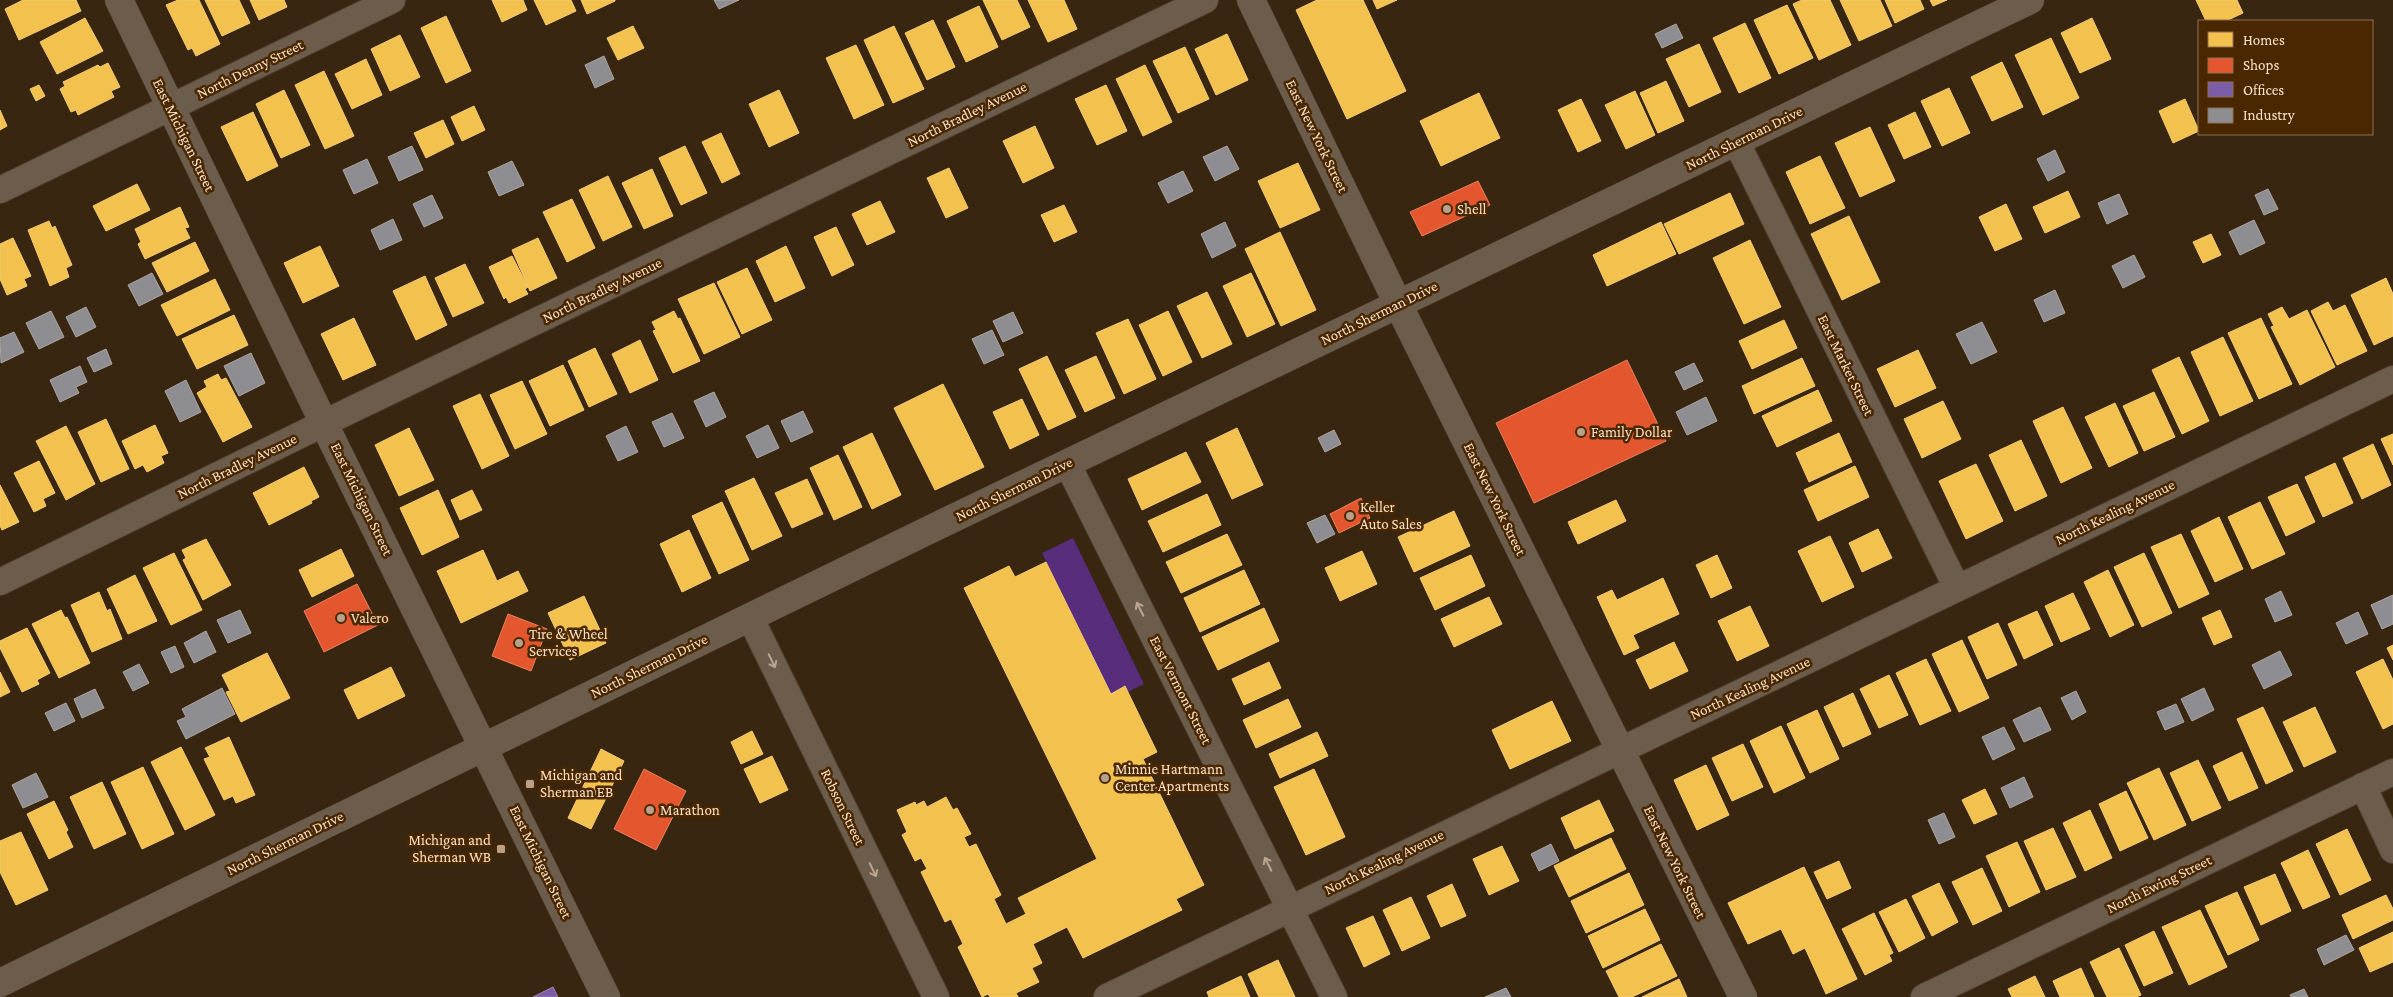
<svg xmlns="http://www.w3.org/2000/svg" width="2393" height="997" font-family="'Crimson Pro',serif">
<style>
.green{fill:#572d7c}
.homes{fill:#f2c14e;stroke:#f5cb73}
.shops{fill:#e4572e;stroke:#eb805c}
.offices{fill:#7b5ea7;stroke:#a285b1}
.industry{fill:#8d8d92;stroke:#aea6a2}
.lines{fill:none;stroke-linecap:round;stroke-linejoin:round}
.minor-casing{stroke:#4f3f30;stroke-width:28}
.secondary-casing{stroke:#4f3f30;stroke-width:29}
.minor{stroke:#6c5c4b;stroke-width:26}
.secondary{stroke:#6c5c4b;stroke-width:28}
.oneway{stroke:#bba590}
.poi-dot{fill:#b8a089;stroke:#492701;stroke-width:2}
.labels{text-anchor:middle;stroke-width:5;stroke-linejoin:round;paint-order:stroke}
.street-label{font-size:15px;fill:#fce1c9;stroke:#492701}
.poi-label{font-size:15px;fill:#fce1c9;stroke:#492701;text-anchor:start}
</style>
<rect width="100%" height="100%" fill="#392611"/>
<path class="green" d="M1073,538L1144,684L1128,692L1125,687L1111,694L1042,553Z"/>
<path class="homes" d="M23,0H76L81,11L19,40L5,9Z
M178,0H199L220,44L196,56L192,48L188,50L166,5Z
M205,0H239L250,23L222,36Z
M250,0H284L287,7L259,20Z
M492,0H523L527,10L502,22Z
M534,0H571L576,11L546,25Z
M581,0H615V1L587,14Z
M983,0H1017L1030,27L1002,40Z
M1028,0H1064L1077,29L1048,42Z
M1317,0H1363L1406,91L1347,119L1296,10Z
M1373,0H1397L1377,9Z
M1802,0H1830L1851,45L1819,60L1793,4Z
M1840,0H1880L1892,26L1859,41Z
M1885,0H1920L1924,9L1895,23Z
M1930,0H1947L1933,6Z
M2196,0H2237L2243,13L2226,21H2206Z
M1787,5L1813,58L1779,74L1754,20Z
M979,6L998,47L966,62L947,21Z
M446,16L471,71L446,83L421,28Z
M85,18L103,51L57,74L40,42Z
M2092,18L2111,59L2080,73L2061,33Z
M933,20L955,67L927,80L905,33Z
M1745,23L1771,78L1739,93L1713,38Z
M633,26L644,48L618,60L607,38Z
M894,26L924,89L893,103L864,40Z
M1227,34L1248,80L1216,95L1195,49Z
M400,35L420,77L390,91L371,49Z
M2051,38L2079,98L2043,115L2015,55Z
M1699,44L1721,92L1689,107L1666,59Z
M856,45L884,105L854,119L826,58Z
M1185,47L1209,99L1178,113L1153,61Z
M366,59L382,95L352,109L335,74Z
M2002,62L2023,107L1992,121L1971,77Z
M108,63L120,87L111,91L114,97L78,115L76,110L71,112L60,89L65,86L63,82L98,65L100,67Z
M1145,65L1172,122L1143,136L1116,79Z
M324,71L354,136L325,149L295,85Z
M1666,81L1684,121L1658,133L1640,93Z
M39,85L45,96L36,101L30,89Z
M1106,85L1127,131L1097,145L1075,99Z
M1949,88L1970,133L1942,146L1921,101Z
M284,90L310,145L281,158L256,104Z
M779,90L799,133L769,147L749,104Z
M1635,91L1655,135L1626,149L1605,105Z
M1479,93L1500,138L1441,166L1420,121Z
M1581,99L1601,141L1578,152L1558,110Z
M2185,99L2199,131L2173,143L2159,111Z
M474,106L485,130L462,141L451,117Z
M0,110L7,126L0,130Z
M253,112L278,166L247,181L221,127Z
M1915,112L1931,147L1904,159L1888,125Z
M443,120L454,144L426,158L414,133Z
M1035,126L1054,168L1023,183L1003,141Z
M1870,127L1895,181L1860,197L1835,143Z
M721,133L740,174L722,183L702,142Z
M685,146L707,193L681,205L659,158Z
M1820,156L1845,208L1810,224L1786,172Z
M1298,163L1320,210L1280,228L1258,181Z
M949,168L968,208L946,218L927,178Z
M652,169L673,216L644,229L622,183Z
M608,176L632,227L603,241L579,190Z
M137,184L150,210L106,231L93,206Z
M2068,191L2080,217L2045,233L2033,207Z
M1730,193L1744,224L1679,254L1664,224Z
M572,199L595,248L567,262L543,212Z
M880,201L895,232L867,245L852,214Z
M2006,204L2022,239L1995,251L1979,217Z
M1064,205L1077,232L1054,242L1041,215Z
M180,207L189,227L185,228L190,238L145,259L138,244L141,242L135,229Z
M1849,216L1880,282L1842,300L1811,234Z
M49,221L52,228L55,226L72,265L66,268L69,277L50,286L28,230Z
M1661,222L1676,254L1607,286L1593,255Z
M836,227L854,265L832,276L814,237Z
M1280,232L1316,310L1281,326L1245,249Z
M2211,234L2221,255L2203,263L2193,242Z
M13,238L31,276L24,279L27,286L7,295L0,279V244Z
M538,238L557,278L530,291L512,250Z
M1750,240L1781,307L1744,324L1713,258Z
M195,242L209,271L167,292L152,263Z
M320,246L339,286L303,303L284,263Z
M786,246L805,288L775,302L756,261Z
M512,256L528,287L525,289L528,294L509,303L506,297L504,299L489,267Z
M465,264L484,303L453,317L435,278Z
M747,268L772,320L742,334L717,282Z
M1251,273L1275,324L1247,337L1223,286Z
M425,276L447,325L416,340L393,291Z
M2386,278L2393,294V336L2374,345L2351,295Z
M215,279L230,310L177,336L161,305Z
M714,283L740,337L704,354L678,299Z
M1207,292L1232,344L1202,358L1177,306Z
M2328,302L2333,311L2345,305L2367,351L2337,365L2311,311Z
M2282,307L2289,319L2307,310L2335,367L2300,385L2271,327L2274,326L2268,314Z
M674,311L678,319L680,318L700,361L673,373L653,331L656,330L652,322Z
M1168,311L1192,362L1163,376L1139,325Z
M234,315L248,345L197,369L182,339Z
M354,318L376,365L343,380L321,334Z
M2261,318L2292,384L2259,399L2228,333Z
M1128,319L1156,379L1124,394L1096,333Z
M1784,320L1797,348L1752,369L1739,341Z
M2223,337L2253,401L2220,416L2191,352Z
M640,340L658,380L630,393L612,354Z
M595,348L617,394L589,407L568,361Z
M1918,350L1936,388L1895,407L1877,369Z
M1047,356L1076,417L1048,430L1019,369Z
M1096,356L1115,398L1085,412L1065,370Z
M2179,357L2209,421L2182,434L2152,370Z
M1802,358L1815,386L1754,414L1742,386Z
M563,365L584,410L550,426L529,381Z
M218,374L221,380L226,378L252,427L223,442L197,393L207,387L204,381Z
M522,381L547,434L515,449L490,395Z
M943,384L984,467L935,490L894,408Z
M1818,390L1832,421L1777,447L1762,416Z
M2154,392L2175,437L2144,451L2123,406Z
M480,394L509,456L482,469L453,406Z
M1022,399L1039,435L1010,449L993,412Z
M1943,401L1961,439L1922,458L1904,419Z
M2115,403L2138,453L2109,467L2085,417Z
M2063,407L2092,468L2061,483L2033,421Z
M106,419L129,469L101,482L78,432Z
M155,425L168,453L161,456L164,463L147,472L143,465L135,469L122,441Z
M66,426L95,484L66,500L36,441Z
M409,428L434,480L399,496L375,445Z
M1237,428L1263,485L1232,499L1206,443Z
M872,433L901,495L872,509L843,447Z
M1839,433L1852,462L1809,482L1796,453Z
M2393,434V465L2381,439Z
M2021,440L2047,496L2015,511L1989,455Z
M2373,444L2391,485L2362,499L2343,458Z
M1186,452L1201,482L1142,510L1128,479Z
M838,455L862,507L834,520L810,468Z
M39,461L55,493L43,499L46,506L34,512L14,473Z
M2335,463L2353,503L2323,517L2305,477Z
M1976,464L2003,521L1966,539L1939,481Z
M1855,466L1869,497L1818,521L1804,490Z
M304,467L319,497L311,501L312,503L269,525L253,493Z
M754,478L782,536L752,550L725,491Z
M807,479L823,514L792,528L775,493Z
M2297,484L2315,522L2286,536L2268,497Z
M0,485L19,522L2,530L0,526Z
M438,490L459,537L422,555L400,508Z
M472,490L482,510L460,520L451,500Z
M1207,494L1221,525L1163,552L1148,521Z
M1616,500L1626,521L1578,544L1568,522Z
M722,502L749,560L719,574L692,516Z
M2260,502L2285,554L2252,569L2228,517Z
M1454,511L1470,546L1414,572L1398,537Z
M2219,517L2243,569L2215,582L2191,531Z
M1878,529L1892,558L1862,572L1849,543Z
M689,530L711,578L682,592L660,544Z
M1227,534L1242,565L1181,593L1166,562Z
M2181,534L2209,594L2179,608L2151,547Z
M1830,536L1854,587L1822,602L1798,551Z
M206,539L231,585L203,600L183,560L186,558L182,550Z
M341,549L354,576L312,597L299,570Z
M483,550L497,581L518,571L528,591L461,623L437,571Z
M1362,551L1377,584L1340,601L1325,568Z
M174,553L202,610L171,625L143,568Z
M2144,553L2172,613L2142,627L2114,567Z
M1471,555L1485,586L1435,610L1420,578Z
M1717,555L1732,588L1711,598L1696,565Z
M1046,562L1111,694L1125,686L1157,752L1143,759L1204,885L1176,899L1182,910L1083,958L1067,927L1033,944L1042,963L1032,968L1039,982L1016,993L1018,997H990L988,994L982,997L958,947L963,944L951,919L945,922L921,872L927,869L921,858L915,861L902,835L907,832L897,810L915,802L916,805L924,801L927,807L946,797L953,810L957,808L971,834L964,837L969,847L976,844L1001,895L994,899L1006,924L1026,914L1018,898L1097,859L964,588L1009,566L1015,577Z
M1244,570L1260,604L1200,632L1184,598Z
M2108,570L2134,625L2110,637L2084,582Z
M135,575L157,621L128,634L107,589Z
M1663,578L1679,614L1633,635L1639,648L1624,655L1597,597L1612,590L1617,600Z
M99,592L107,611L110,609L122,639L92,652L71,605Z
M2073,593L2090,629L2061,642L2045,606Z
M584,596L606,643L570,660L548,613Z
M1489,597L1502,624L1454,647L1441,619Z
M1750,606L1769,646L1737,661L1718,621Z
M1264,608L1279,641L1218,670L1202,637Z
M61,610L65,618L67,617L90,663L59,678L32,624Z
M2220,610L2232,637L2214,645L2202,618Z
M2037,611L2053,645L2024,659L2008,624Z
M1998,623L2017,665L1987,679L1968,637Z
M27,628L50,673L37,680L39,684L22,692L0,648V641Z
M1962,640L1989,698L1959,712L1932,654Z
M1674,642L1688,671L1650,689L1636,660Z
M2393,645V660L2387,648Z
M267,653L290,698L241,722L226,692L230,691L222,675Z
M1926,659L1951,711L1920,725L1896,673Z
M2383,659L2393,680V724L2383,729L2356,672Z
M1269,662L1281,688L1244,705L1232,679Z
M391,667L405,696L358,719L344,690Z
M0,672L10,692L0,697Z
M1889,675L1908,715L1879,728L1860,689Z
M1853,693L1871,734L1843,747L1824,707Z
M1288,699L1301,727L1256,748L1243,720Z
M1552,701L1571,741L1510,769L1492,730Z
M2263,707L2293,771L2266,784L2237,719Z
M2315,707L2336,752L2304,767L2283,722Z
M1817,710L1839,759L1810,773L1787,724Z
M1781,726L1805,778L1774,793L1750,741Z
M752,731L763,754L741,764L731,742Z
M1317,732L1328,756L1280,778L1269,754Z
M229,737L255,795L236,803L233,796L224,800L204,759L210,757L205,748Z
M1743,744L1763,787L1732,801L1712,758Z
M181,747L215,815L185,830L151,762Z
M601,749L624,761L591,829L568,818Z
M2242,752L2258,788L2229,801L2213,766Z
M772,756L788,790L760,803L744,769Z
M2198,760L2221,808L2192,821L2170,773Z
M1706,765L1729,815L1697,830L1674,780Z
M143,767L174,834L142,849L111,782Z
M2159,768L2186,825L2154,840L2127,783Z
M1314,769L1345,837L1306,855L1274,787Z
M102,782L126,834L94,849L70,797Z
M1985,789L1997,814L1974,824L1962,800Z
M2126,791L2148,838L2120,851L2099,804Z
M1599,800L1614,831L1575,849L1561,818Z
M54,801L68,830L66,832L73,847L49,859L27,814Z
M2090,810L2112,858L2085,871L2063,823Z
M2053,828L2076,877L2046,890L2024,841Z
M2347,829L2371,880L2340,895L2316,844Z
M21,832L48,890L16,905L0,872V841Z
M1611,838L1626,869L1569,897L1554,866Z
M2017,842L2040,892L2009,907L1986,856Z
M1502,846L1519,881L1489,895L1473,859Z
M2308,850L2330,897L2303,909L2281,863Z
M1839,861L1851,888L1827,899L1814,872Z
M1804,867L1857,979L1826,994L1805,948L1793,954L1781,929L1748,944L1728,903Z
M1982,868L2002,911L1973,925L1952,882Z
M1629,873L1644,905L1586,933L1571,901Z
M2275,874L2291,911L2261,925L2244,887Z
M1939,883L1958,922L1932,936L1912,896Z
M1452,884L1466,916L1441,927L1427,896Z
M2237,892L2259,940L2228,955L2205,906Z
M2386,895L2393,909V920L2353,939L2342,915Z
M1411,897L1430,938L1402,951L1383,910Z
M1906,899L1925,938L1899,952L1879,912Z
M1645,909L1660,940L1603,968L1588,936Z
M2200,910L2227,967L2189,985L2162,927Z
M1874,913L1893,953L1889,955L1892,961L1865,975L1842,929Z
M1373,916L1390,954L1364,967L1346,928Z
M2154,931L2173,973L2144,986L2125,945Z
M2393,932V962L2370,972L2359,948Z
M1661,944L1677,976L1632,997H1619L1606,971Z
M2119,948L2141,995L2136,997H2107L2090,962Z
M1278,960L1295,997H1259L1248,974Z
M2081,968L2094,997H2060L2053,981Z
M1241,976L1250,997H1209L1207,992Z
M2035,976L2045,997H2012L2008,989Z
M1679,979L1687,997H1642Z"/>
<path class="shops" d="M1478,181L1490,205L1422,236L1410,212Z
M1627,360L1666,441L1534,503L1496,423Z
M1361,498L1370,518L1339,533L1330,514Z
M357,584L378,625L324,652L304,611Z
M508,614L547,629L531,671L492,656Z
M644,769L686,791L656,850L614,829Z"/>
<path class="offices" d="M553,987L558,997H533Z"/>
<path class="industry" d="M714,0H739L719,9Z
M1676,24L1683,38L1662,48L1655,34Z
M604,56L614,79L595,88L585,65Z
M412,146L423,170L399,181L388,157Z
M1227,146L1239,169L1215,181L1203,157Z
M2055,150L2065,172L2048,181L2037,159Z
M367,159L378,183L354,194L343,170Z
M512,161L524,185L499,196L488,172Z
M1183,171L1193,191L1168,203L1158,183Z
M2268,189L2278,209L2264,215L2255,195Z
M2119,194L2128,214L2107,224L2098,203Z
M432,195L443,218L424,227L413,204Z
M393,219L402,240L380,250L371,230Z
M2254,220L2265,243L2240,255L2229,232Z
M1225,222L1236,246L1212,258L1201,234Z
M2134,255L2145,277L2123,288L2112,266Z
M152,273L163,294L139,306L128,285Z
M2055,290L2065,313L2044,322L2034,300Z
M86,307L96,327L76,337L66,317Z
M51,311L64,337L39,349L26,323Z
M1013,312L1023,333L1003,342L993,321Z
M1982,322L1997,352L1971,364L1956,334Z
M992,330L1004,355L984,364L972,339Z
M14,332L24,352L1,363L0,338Z
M106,349L112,364L94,372L87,358Z
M251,353L265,383L239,396L224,366Z
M1694,363L1703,381L1684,390L1675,372Z
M80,366L87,382L76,387L79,393L60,402L50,380Z
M186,380L201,412L180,422L165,391Z
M714,392L726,417L706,427L694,401Z
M1706,397L1717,421L1687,435L1676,412Z
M803,411L813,432L791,442L781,421Z
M672,413L684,438L664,447L652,422Z
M768,425L779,448L757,458L746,436Z
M626,426L638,452L618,461L606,436Z
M1334,430L1341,444L1325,452L1318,438Z
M1325,515L1335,534L1317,543L1307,523Z
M2281,591L2292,615L2275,622L2265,599Z
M2393,595V624L2382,629L2371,605Z
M240,610L251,633L228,643L217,620Z
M2358,612L2368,634L2346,644L2336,623Z
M206,631L216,652L194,663L184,643Z
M175,646L184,667L171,673L161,652Z
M2280,651L2292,675L2264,689L2252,665Z
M139,664L149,683L133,691L123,672Z
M222,688L235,714L186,739L177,721L186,717L182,709Z
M2204,688L2214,710L2192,721L2181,699Z
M95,689L104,708L82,718L74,699Z
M2076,691L2086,712L2072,720L2061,698Z
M66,703L75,721L54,731L45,713Z
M2176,704L2184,722L2165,730L2157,712Z
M2040,707L2051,730L2024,742L2013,720Z
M2004,727L2015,749L1993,760L1982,737Z
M36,773L48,797L23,808L12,785Z
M2024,777L2033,797L2010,808L2001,788Z
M1944,813L1955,837L1939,844L1928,820Z
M1551,844L1559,861L1539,871L1531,854Z
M2346,935L2354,950L2324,965L2317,949Z
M1506,988L1511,997H1485Z
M2304,989L2308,997H2291L2290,995Z"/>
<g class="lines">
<defs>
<path id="minor" d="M1736,141L1957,588
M0,190L392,0
M1067,463L1334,997
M0,582L349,411L1205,0
M750,617L936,997
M2363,786L2393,850
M1107,997L2393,379
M1924,997L2393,772"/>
<path id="secondary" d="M119,0L331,438L606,997
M1251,0L1398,304L1743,997
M0,983L933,528L2030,0"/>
</defs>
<use href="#minor" class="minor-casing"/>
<use href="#secondary" class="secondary-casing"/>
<use href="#minor" class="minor"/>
<use href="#secondary" class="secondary"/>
</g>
<defs><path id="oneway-shaft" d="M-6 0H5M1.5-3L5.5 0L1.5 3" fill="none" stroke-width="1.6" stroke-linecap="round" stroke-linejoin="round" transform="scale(1.25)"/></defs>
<g class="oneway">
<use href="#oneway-shaft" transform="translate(1140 609) rotate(-117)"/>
<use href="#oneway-shaft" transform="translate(772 661) rotate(64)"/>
<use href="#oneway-shaft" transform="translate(1268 864) rotate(-117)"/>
<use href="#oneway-shaft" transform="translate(873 870) rotate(64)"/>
</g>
<g class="poi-dot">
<circle cx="1447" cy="209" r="5"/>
<circle cx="1581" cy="432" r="5"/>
<circle cx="1350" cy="516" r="5"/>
<circle cx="341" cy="618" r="5"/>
<circle cx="519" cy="643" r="5"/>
<circle cx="1105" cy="778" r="5"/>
<rect x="525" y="779" width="10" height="10" rx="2.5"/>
<circle cx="650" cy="810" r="5"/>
<rect x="496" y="844" width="10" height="10" rx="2.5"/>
</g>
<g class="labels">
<g class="street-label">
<text transform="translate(250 69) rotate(-26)" y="5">North Denny Street</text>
<text transform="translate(967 114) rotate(-26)" y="5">North Bradley Avenue</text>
<text transform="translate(184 135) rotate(64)" y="5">East Michigan Street</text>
<text transform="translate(1317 136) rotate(64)" y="5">East New York Street</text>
<text transform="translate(1744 138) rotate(-26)" y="5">North Sherman Drive</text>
<text transform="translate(602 290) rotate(-26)" y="5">North Bradley Avenue</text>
<text transform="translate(1379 313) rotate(-26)" y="5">North Sherman Drive</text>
<text transform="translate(1846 365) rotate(64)" y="5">East Market Street</text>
<text transform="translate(237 466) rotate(-26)" y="5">North Bradley Avenue</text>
<text transform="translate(1014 489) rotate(-26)" y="5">North Sherman Drive</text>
<text transform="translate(362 499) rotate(64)" y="5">East Michigan Street</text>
<text transform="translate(1495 499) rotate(64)" y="5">East New York Street</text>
<text transform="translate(2115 512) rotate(-26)" y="5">North Kealing Avenue</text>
<text transform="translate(649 666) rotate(-26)" y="5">North Sherman Drive</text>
<text transform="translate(1750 688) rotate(-25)" y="5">North Kealing Avenue</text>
<text transform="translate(1181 690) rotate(63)" y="5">East Vermont Street</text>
<text transform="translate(843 807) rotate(64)" y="5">Robson Street</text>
<text transform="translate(285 843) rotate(-26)" y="5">North Sherman Drive</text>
<text transform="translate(541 862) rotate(64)" y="5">East Michigan Street</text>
<text transform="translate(1384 862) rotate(-26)" y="5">North Kealing Avenue</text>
<text transform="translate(1675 862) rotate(64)" y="5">East New York Street</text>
<text transform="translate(2159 884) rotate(-26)" y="5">North Ewing Street</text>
</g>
<g class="poi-label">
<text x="1457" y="214">Shell</text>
<text x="1591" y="437">Family Dollar</text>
<text x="1360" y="512">Keller<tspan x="1360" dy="17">Auto Sales</tspan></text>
<text x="351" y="623">Valero</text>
<text x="529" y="639">Tire &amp; Wheel<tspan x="529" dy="17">Services</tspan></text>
<text x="1115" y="774">Minnie Hartmann<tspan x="1115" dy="17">Center Apartments</tspan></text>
<text x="540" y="780">Michigan and<tspan x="540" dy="17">Sherman EB</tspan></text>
<text x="660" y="815">Marathon</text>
<text x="491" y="845" text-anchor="end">Michigan and<tspan x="491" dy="17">Sherman WB</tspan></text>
</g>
</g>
<rect x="2198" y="20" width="175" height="115" fill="#492701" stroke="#917151"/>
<rect x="2208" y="32" width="25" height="15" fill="#f2c14e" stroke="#917151"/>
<text x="2243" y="45" font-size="15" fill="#fce1c9">Homes</text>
<rect x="2208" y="58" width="25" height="15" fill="#e4572e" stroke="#917151"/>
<text x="2243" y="70" font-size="15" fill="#fce1c9">Shops</text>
<rect x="2208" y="82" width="25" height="15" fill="#7b5ea7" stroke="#917151"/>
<text x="2243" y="95" font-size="15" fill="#fce1c9">Offices</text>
<rect x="2208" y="108" width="25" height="15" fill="#8d8d92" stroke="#917151"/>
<text x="2243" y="120" font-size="15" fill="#fce1c9">Industry</text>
</svg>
